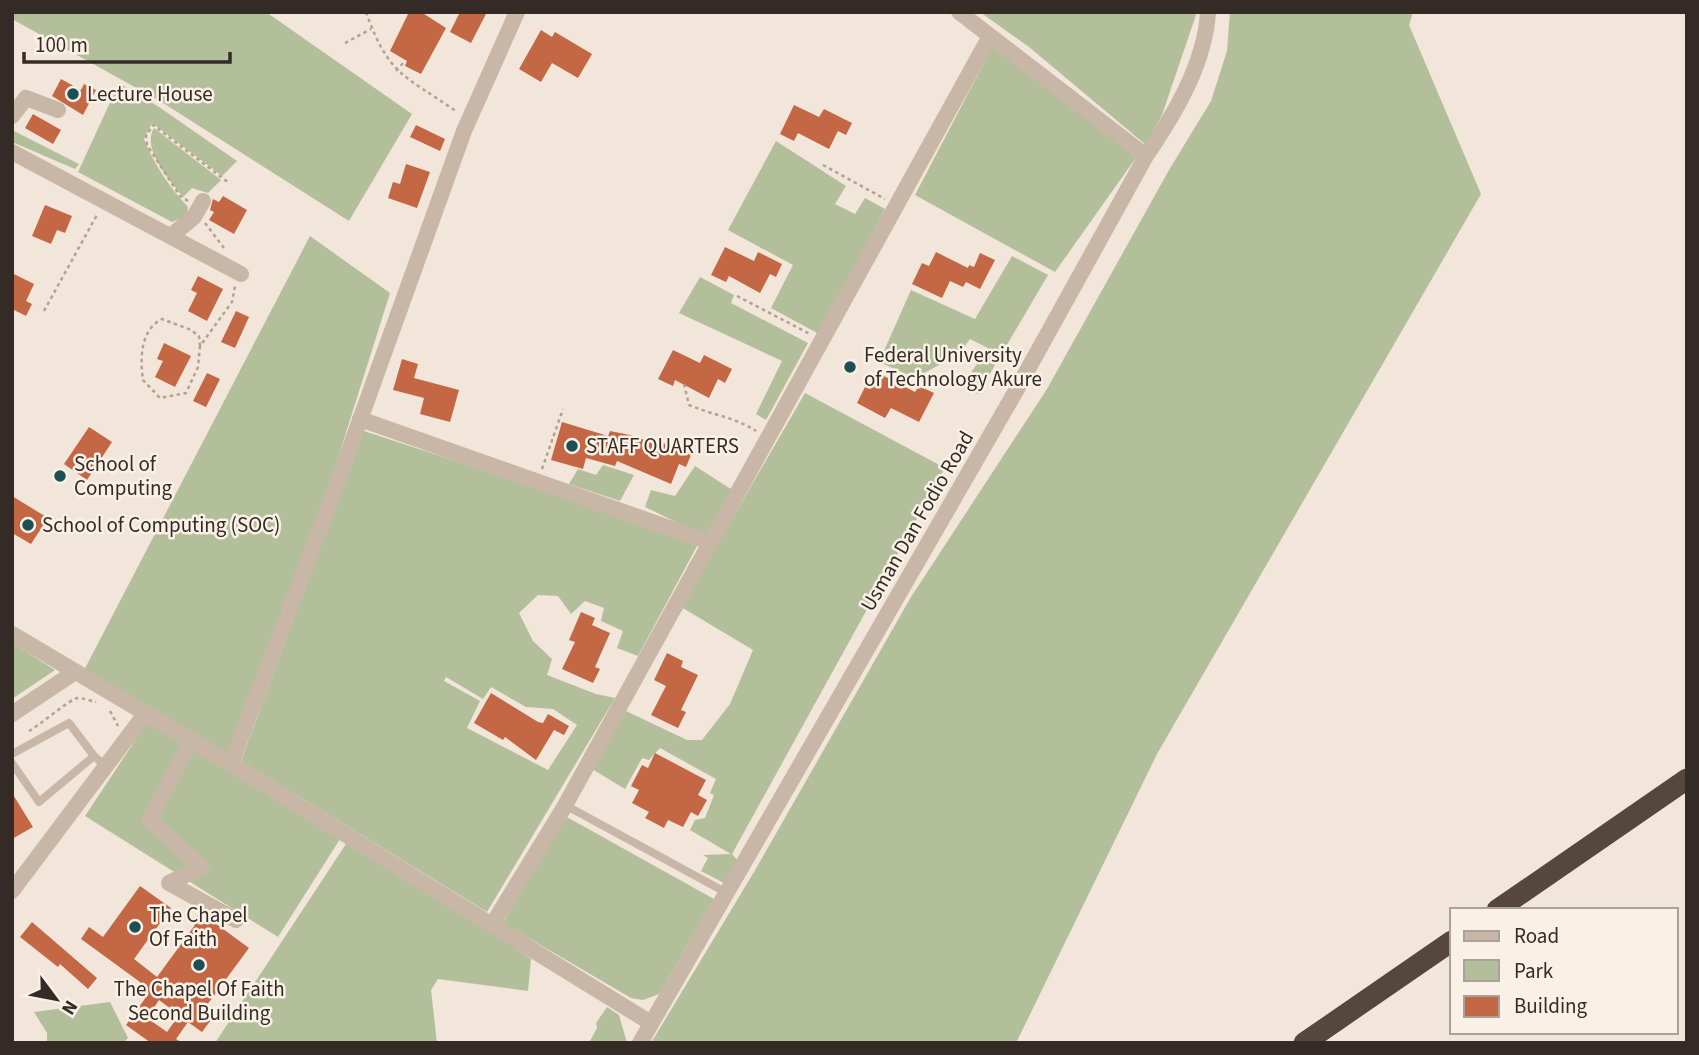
<svg xmlns="http://www.w3.org/2000/svg" width="1699" height="1055" font-family="'Source Sans 3',sans-serif">
<style>
.green{fill:#b2bf9a;fill-rule:evenodd}
.building{fill:#c36745;fill-rule:evenodd}
.lines{fill:none;stroke-linecap:round;stroke-linejoin:round}
.path{stroke:#b4a190;stroke-width:2.5;stroke-dasharray:3.5 3.5;stroke-linecap:butt}
.lane{stroke:#c8b6a6;stroke-width:8}
.street{stroke:#c8b6a6;stroke-width:16}
.highway{stroke:#55463e;stroke-width:21}
.poi-dot{fill:#1d4f55;stroke:#f9f0e6;stroke-width:2.5}
.labels{text-anchor:middle;stroke-width:5;stroke-linejoin:round;paint-order:stroke}
.poi-label{font-size:21px;fill:#342b27;stroke:#f9f0e6;text-anchor:start}
.street-label{font-size:21px;fill:#342b27;stroke:#f9f0e6}
</style>
<rect width="100%" height="100%" fill="#f1e6d9"/>
<path class="green" d="M12,12H266L412,114L349,221L160,101L12,19Z
M980,12H1197L1162,115L1146,145L1029,47Z
M1230,12H1413L1409,25L1481,194L1157,754L1017,1041L651,1043L754,872L911,597L1047,389L1169,170L1211,101L1227,51Z
M996,40L1140,152L1055,272L915,195Z
M119,83L159,107L237,161L222,176L152,123L144,139C154,164 169,187 188,207L187,216L172,222L78,172Z
M154,128L221,180L208,193L192,188L183,197C170,180 141,149 154,128Z
M12,130L79,164L75,169L12,142Z
M776,141L846,186L835,204L855,214L865,198L885,209L819,334L771,308L793,265L728,230Z
M310,236L390,293L298,585L232,762L81,676Z
M1012,256L1048,275L978,394L961,387L988,348L970,339L959,354L915,378L879,362L911,290L975,319Z
M700,277L734,295L731,303L808,343L766,420L756,414L782,361L679,313Z
M805,393L945,468L732,854L739,862L726,884L701,871L708,858L703,855L731,854L690,830L695,820L705,818L714,795L710,793L716,779L660,748L649,760L642,758L625,789L592,769L626,711L687,740H702L730,704L753,650L681,607Z
M364,431L560,495L697,546L638,656L617,648L623,631L601,621L604,608L585,601L571,614L558,596L538,595L519,613L533,641L552,659L547,675L596,694L615,698L487,912L241,761ZM446,677L483,699L491,687L526,707L553,709L577,725L548,770L467,728L480,701L444,681Z
M603,465L634,475L620,501L569,484L578,469L596,475Z
M695,466L734,491L707,537L645,507L651,490L675,496Z
M12,643L55,670L12,699Z
M148,721L340,839L278,937L85,816Z
M565,816L714,899L659,994L643,1000L631,998L503,923Z
M346,844L475,921L531,959L528,991L438,979L431,990L437,1043H215Z
M110,1002L128,1038L123,1043H47V1033L34,1012Z
M607,1007L619,1015L627,1043H589L597,1028L596,1023Z"/>
<path class="building" d="M409,12H421L446,28L421,74L405,66L407,61L390,51Z
M460,12H487L471,43L450,32Z
M541,30L552,37L555,32L592,54L578,78L552,63L541,82L519,69Z
M61,79L81,90L84,84L96,90L83,115L52,96Z
M794,105L819,117L824,109L852,123L846,135L838,131L829,149L798,133L794,141L780,134Z
M33,114L61,130L53,144L25,128Z
M416,125L445,139L440,151L410,137Z
M406,164L430,172L417,208L388,198L393,182L400,184Z
M223,196L247,210L234,234L209,220L214,212L210,210L213,199L219,202Z
M45,205L72,216L65,233L57,230L51,244L32,236Z
M725,247L754,261L758,252L782,264L776,277L770,274L760,293L729,276L726,282L711,275Z
M936,252L968,268L969,265L974,267L980,253L995,260L980,289L966,282L963,287L950,281L942,298L912,284L922,263L929,266Z
M12,273L34,284L26,301L32,304L26,316L12,309Z
M198,276L223,289L207,321L188,311L197,293L191,290Z
M236,311L249,317L235,348L221,342Z
M164,343L191,356L175,387L155,377L163,361L157,359Z
M673,350L700,363L704,355L732,369L725,383L718,379L709,398L675,380L673,386L658,379Z
M402,359L418,364L414,378L459,390L450,422L420,414L424,398L393,390Z
M207,373L220,379L206,407L193,401Z
M878,373L915,392L919,386L934,393L919,422L891,408L885,418L857,403L865,387L870,389Z
M562,422L608,436L610,431L635,436L661,447L663,443L691,455L686,467L679,464L671,484L617,461L615,466L586,458L583,469L551,460Z
M89,427L112,442L87,480L64,464Z
M12,496L48,518L31,544L12,533Z
M581,612L595,618L592,625L610,633L595,667L600,669L593,683L562,669L575,642L569,640Z
M667,653L683,661L681,667L698,675L681,710L686,712L678,728L651,715L666,686L654,680Z
M491,693L538,722L543,723L548,714L569,726L564,735L554,730L536,760L505,737L503,740L474,723Z
M655,753L706,780L698,795L707,800L698,816L691,812L683,827L668,820L664,828L645,818L649,812L632,803L639,790L631,786L642,765L648,768Z
M12,793L33,827L12,839Z
M140,886L171,908L134,959L157,977L195,925L192,923L200,912L249,948L204,1009L214,1016L202,1032L188,1022L176,1039L182,1043H151L126,1025L149,993L138,985L140,982L81,939L89,927L103,937ZM159,1000L179,1015L167,1032L147,1018Z
M32,922L97,978L88,989L60,964L58,967L20,937Z"/>
<g class="lines">
<path class="path" d="M366,12C389,77 405,75 457,112
M345,43L371,29
M396,71L404,62
M823,165L885,199
M188,201L180,196L147,145L146,136L153,125L229,183
M205,223L224,248
M737,296L810,334
M44,311L98,213
M200,346L199,336L191,330L162,319C140,330 140,359 143,380L160,398L186,393L198,367L200,346L232,302L235,286
M684,384L689,405C712,415 735,417 756,431
M542,469L563,409
M110,711L118,726
M29,731C40,725 71,698 78,698C83,698 91,701 96,702"/>
<path class="lane" d="M12,754L69,723L94,756L106,767
M12,763L39,802L94,756
M565,805L727,893"/>
<path class="street" d="M959,12L1146,156
M12,116L26,98L58,110
M12,152L241,274
M171,236L194,217L203,201
M360,419L709,542
M12,634L231,764L651,1023
M12,714L75,672
M191,741L149,820L202,867L169,883L236,920
M231,764L338,481L464,131L517,12
M12,891L145,714
M492,925L563,809L990,36
M640,1043L1017,389L1146,156C1174,115 1205,64 1208,12"/>
<path class="highway" d="M1497,910L1687,779
M1304,1043L1452,941"/>
</g>
<g class="poi-dot">
<circle cx="73" cy="94" r="7"/>
<circle cx="850" cy="367" r="7"/>
<circle cx="572" cy="446" r="7"/>
<circle cx="60" cy="476" r="7"/>
<circle cx="28" cy="525" r="7"/>
<circle cx="135" cy="927" r="7"/>
<circle cx="199" cy="965" r="7"/>
</g>
<g class="labels">
<g class="poi-label">
<text x="87" y="101">Lecture House</text>
<text x="864" y="362">Federal University<tspan x="864" dy="24">of Technology Akure</tspan></text>
<text x="586" y="453">STAFF QUARTERS</text>
<text x="74" y="471">School of<tspan x="74" dy="24">Computing</tspan></text>
<text x="42" y="532">School of Computing (SOC)</text>
<text x="149" y="922">The Chapel<tspan x="149" dy="24">Of Faith</tspan></text>
<text x="199" y="996" text-anchor="middle">The Chapel Of Faith<tspan x="199" dy="24">Second Building</tspan></text>
</g>
<g class="street-label">
<text transform="translate(917 521) rotate(-60)" y="7">Usman Dan Fodio Road</text>
</g>
</g>
<rect width="1699" height="1055" fill="none" stroke="#342b27" stroke-width="28"/>
<rect x="1450" y="908" width="228" height="126" fill="#f9f0e6" stroke="#aaa19a" stroke-width="2"/>
<rect x="1464" y="931" width="35" height="10" fill="#c8b6a6" stroke="#aaa19a" stroke-width="2"/>
<text x="1514" y="943" font-size="21" fill="#342b27">Road</text>
<rect x="1464" y="960" width="35" height="21" fill="#b2bf9a" stroke="#aaa19a" stroke-width="2"/>
<text x="1514" y="978" font-size="21" fill="#342b27">Park</text>
<rect x="1464" y="996" width="35" height="21" fill="#c36745" stroke="#aaa19a" stroke-width="2"/>
<text x="1514" y="1013" font-size="21" fill="#342b27">Building</text>
<g transform="translate(56 999) rotate(122)" stroke="#f9f0e6" stroke-width="5" paint-order="stroke">
<path d="M0-5L12 26L0 18L-12 26Z" fill="#342b27"/>
<text y="-10" font-size="19" font-weight="bold" text-anchor="middle" fill="#342b27">N</text>
</g>
<path d="M24 52v10h206v-10" fill="none" stroke="#342b27" stroke-width="3.5"/>
<text x="35" y="52" font-size="21" fill="#342b27" stroke="#f9f0e6" stroke-width="5" paint-order="stroke">100 m</text>
</svg>
